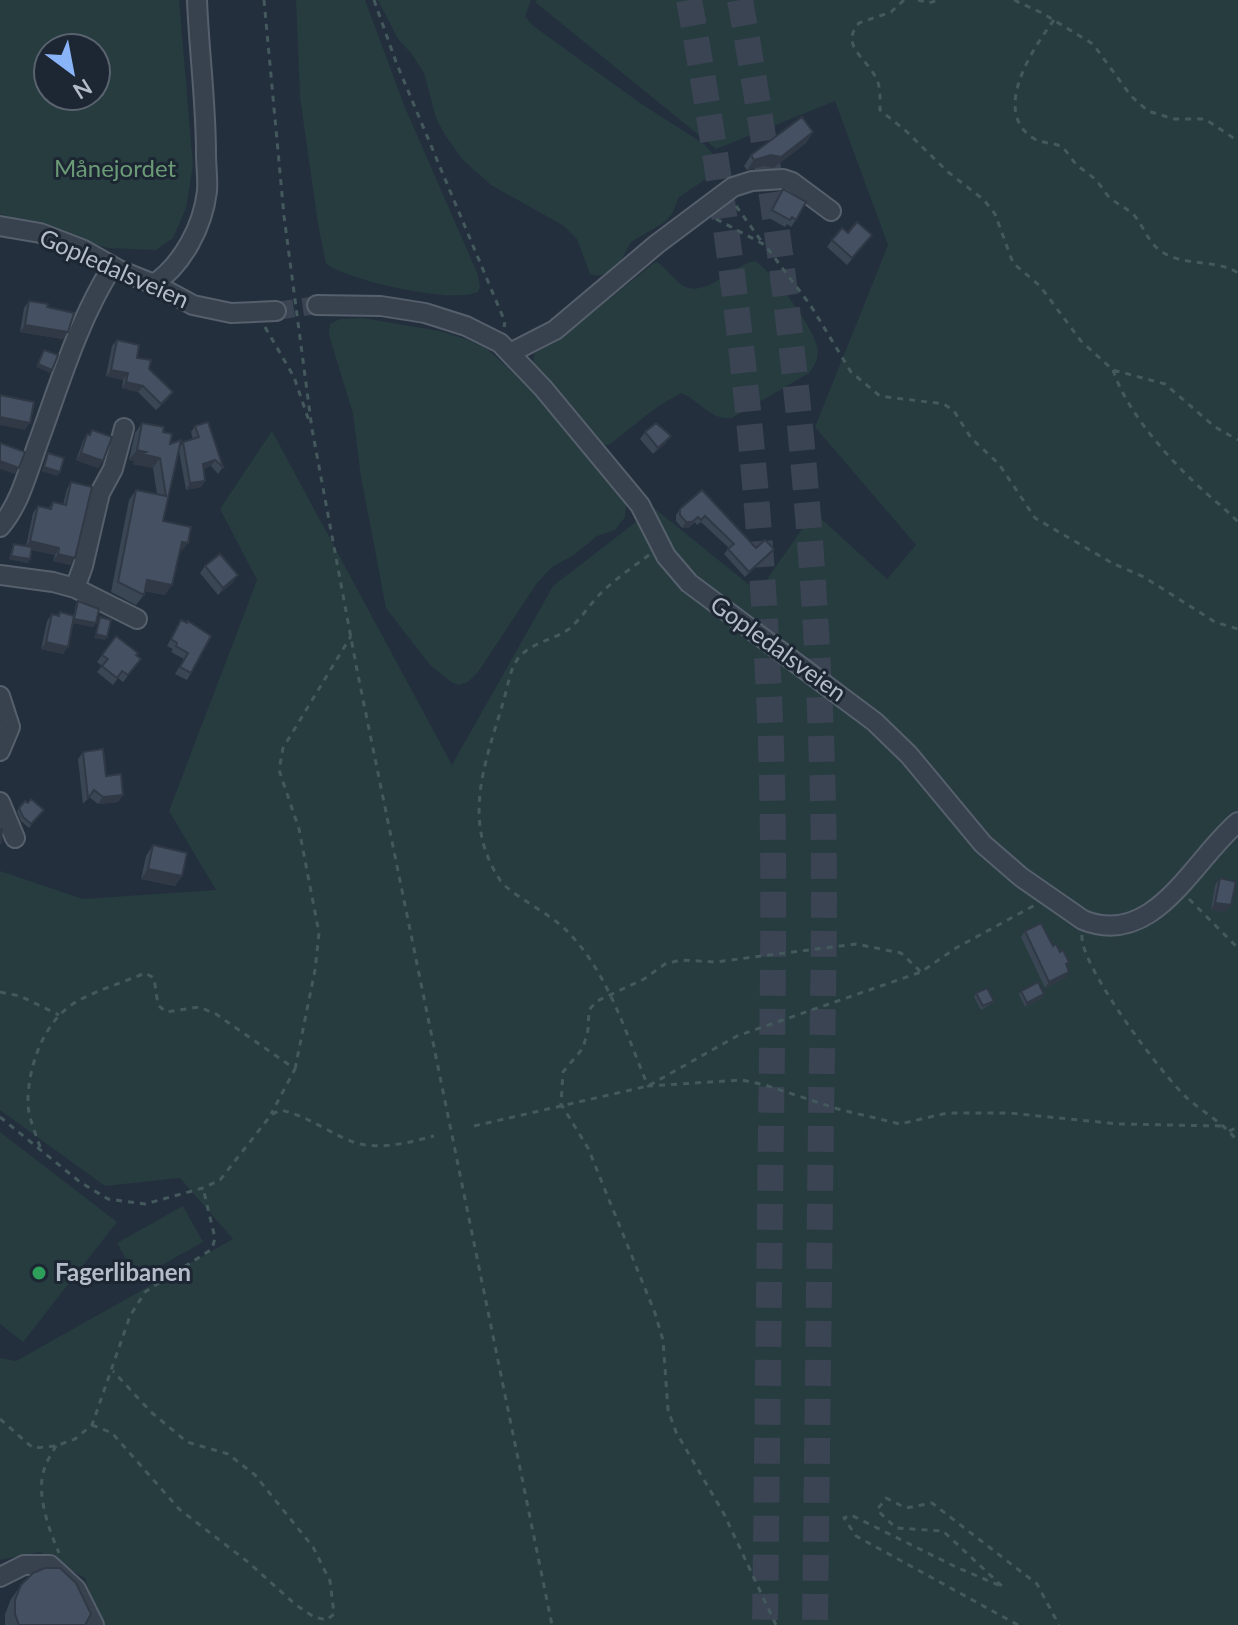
<svg xmlns="http://www.w3.org/2000/svg" width="1238" height="1625" font-family="Lato,sans-serif">
<style>
.green{fill:#263c3f;fill-rule:evenodd}
.lines{fill:none;stroke-linecap:round;stroke-linejoin:round}
.minor-tunnel{stroke:#3a4453;stroke-width:18;stroke-dasharray:18 9;stroke-linecap:butt}
.highway-tunnel{stroke:#3a4453;stroke-width:26;stroke-dasharray:26 13;stroke-linecap:butt}
.minor-casing{stroke:#565f6c;stroke-width:22}
.path{stroke:#44595c;stroke-width:3;stroke-dasharray:6 6;stroke-linecap:butt}
.minor{stroke:#38414e;stroke-width:18}
.wall{fill:#3b4654}
.shaded-wall{fill:#303945}
.building{fill:#455162;stroke:#303945;stroke-width:2}
.leisure-dot{fill:#2e9e5b;stroke:#1d2633;stroke-width:3}
.labels{text-anchor:middle;stroke-width:6;stroke-linejoin:round;paint-order:stroke}
.park-label{font-size:24px;fill:#6b9a76;stroke:#1d2633}
.street-label{font-size:24px;fill:#b4bcc9;stroke:#1d2633}
.poi-label{font-size:24px;font-weight:bold;fill:#b4bcc9;stroke:#1d2633;text-anchor:start}
</style>
<rect width="100%" height="100%" fill="#242f3e"/>
<path class="green" d="M0,0H179L193,165L186,208L173,238L156,250L108,248L0,214ZM48,48H96V96H48Z
M296,0H365L404,105L478,275L480,286L478,292C450,304 352,281 326,264L318,224L300,97Z
M378,0H531L525,16L532,25L640,103L704,144L717,159L715,173L679,197L672,214L665,222L631,242L622,259L607,273L597,276L590,274L577,239L564,226L491,185L463,160L445,135L436,118L424,73L411,53L398,39Z
M537,0H1238V1625H101L85,1578L40,1552L0,1560V1358L16,1361L233,1239L180,1178L105,1186L0,1110V871L83,899L216,890L169,811L257,580L220,509L272,431L452,765L553,586L654,508L758,592L814,512L887,579L916,545L815,427L888,245L835,101L716,149L535,2Z
M755,261C772,271 816,330 818,350C818,360 815,365 809,373L732,418C709,420 701,401 681,393L657,407L614,441L608,445L603,444L533,363L534,354L557,341L654,263L657,262C667,268 672,278 682,285C705,300 733,264 755,261Z
M362,318L440,331L468,340L487,349L529,387L626,504L625,517L615,530L597,536L574,555L552,567L537,583L478,672L468,682L459,685L451,682L430,665L386,608L361,477L353,414L329,335L330,324L340,319Z
M0,1132L117,1222L23,1342L0,1324Z
M183,1206L203,1242L137,1279L117,1243Z"/>
<g class="lines">
<path class="minor-tunnel" d="M276,311L317,305"/>
<path class="highway-tunnel" d="M689,0C730,223 757,448 768,675C776,825 773,975 771,1125C769,1292 767,1458 765,1625
M740,0C786,253 814,508 822,765C826,882 823,1000 821,1117C819,1286 817,1456 815,1625"/>
<defs>
<path id="minor" d="M0,226L40,233L84,250L119,270L154,284L193,305L231,313L276,311
M154,284C183,264 203,226 207,191C208,179 206,166 206,154C206,102 199,51 197,0
M317,305L381,306L425,313L466,326L500,343L543,388L640,505L666,556L689,583L875,722L909,755L983,844L1021,877L1083,920C1154,949 1193,860 1238,822
M510,353L555,330L657,244L733,187L752,181L783,179L792,182L831,211
M0,527C20,504 28,471 38,443C60,383 78,321 112,267
M0,575L53,582L75,588L137,619
M75,588L83,566L100,493L113,469L124,428
M0,696L10,727L0,751
M0,802L15,838
M0,1577L24,1565H50L76,1589L94,1625"/>
</defs>
<use href="#minor" class="minor-casing"/>
<path class="path" d="M264,0L284,216L312,429L357,670L552,1625
M374,0L396,62L505,322L504,327
M904,0L891,12L859,23C839,46 867,58 876,78C881,87 880,99 880,110L906,131L948,172L984,200L995,214L1013,263L1040,286L1081,341L1113,370L1165,384L1215,427L1238,440
M918,0L929,3L938,0
M1014,0L1042,13L1093,44L1131,96L1148,111L1174,119H1205L1238,141
M1054,20C1033,48 991,111 1033,138C1042,144 1053,142 1062,147C1068,152 1072,161 1078,166C1084,171 1091,175 1097,181C1101,186 1104,191 1108,196C1115,203 1125,207 1133,214C1144,226 1147,242 1162,252C1186,267 1217,259 1238,273
M736,206L762,242
M716,219L765,245L811,306L851,372L880,396L944,404L954,411L971,438L999,464L1035,518L1112,563L1144,577L1215,622L1238,629
M265,327L294,377L309,421
M1113,370C1127,413 1172,463 1206,493C1217,503 1228,511 1238,522
M649,555C633,567 615,579 601,593C590,604 581,619 569,629C552,641 530,642 517,660C509,671 507,692 502,706C484,766 462,822 500,880C509,894 551,914 567,931C608,972 626,1034 648,1086L742,1080L765,1085L838,1109L900,1124L947,1113H1009L1119,1124L1222,1126
M1189,899L1238,948
M1082,935C1079,965 1163,1076 1187,1098C1204,1113 1225,1124 1238,1142
M0,992L20,996L59,1015
M295,1069L315,970L319,933L299,829L279,770L283,748L351,636
M0,1117L80,1182L108,1199L145,1204L203,1188L220,1180L271,1115L280,1110C305,1115 325,1130 348,1140C376,1152 407,1143 434,1136
M474,1126L648,1086L737,1036L921,972L956,948L1035,905
M1229,1131L1238,1127
M40,1147C36,1134 29,1119 28,1105C27,1069 43,1021 76,1002C97,990 122,983 145,973L154,978L158,1005L166,1012L199,1007L216,1014L295,1069L271,1114
M0,1419L33,1448L56,1446L75,1439L92,1425L130,1316L145,1292L212,1249L215,1238L203,1188
M92,1425L112,1433L179,1509L248,1562L296,1605L314,1617L327,1620L334,1614L330,1581L313,1547L255,1475L228,1454L187,1442L151,1412L113,1371
M56,1446C52,1453 46,1462 44,1470C36,1494 49,1530 59,1553
M776,1625L724,1514L676,1432L668,1410L663,1340L655,1313L588,1148L561,1104L563,1072L583,1048L588,1030L589,1010L597,1001L644,979L665,964L681,960L715,962L856,944L901,953L921,972
M1018,1625L856,1536L844,1518L851,1515L956,1567L1003,1587L943,1531L896,1528L877,1510L886,1498L906,1508L932,1503L1037,1584L1059,1625"/>
<use href="#minor" class="minor"/>
</g>
<path class="wall" d="M813,132L806,143L773,168L764,166L747,170L744,166L751,155Z
M783,189L796,220L791,227L787,224L785,227L767,217Z
M848,233L872,235L847,265L827,247L832,240Z
M29,301L47,307L68,332L63,339L20,332L24,308Z
M117,340L149,369L169,398L156,410L138,392L122,388L123,380L106,376L112,346Z
M142,423L163,432L170,444L180,447L183,442L193,439L191,432L195,426L223,467L218,474L211,466L203,469L205,481L201,487L186,490L179,451L163,521L180,553H179L165,595L144,591V595L136,605L111,592L129,500L136,490L157,494L153,468L133,464L135,461L129,460L135,433Z
M92,430L103,461L98,468L76,460L83,441L87,434L89,435Z
M645,432L666,443L653,454L640,439Z
M71,482V565L53,561L55,555L32,550L30,559L28,563L9,559L12,548L14,544L26,546L33,513L38,506L48,509L53,502L63,505L67,489Z
M702,490L756,548L774,549L770,554L745,577L724,554L729,548L701,522L697,525L695,522L688,528H682L676,521V515L680,509Z
M205,566L238,575L233,582L218,595L200,573Z
M78,601L96,623L93,627L73,623L68,647L63,654L41,649L47,621L52,614L58,615L60,612L74,615L76,604Z
M181,620L191,673L187,680L175,674L184,659L171,652L173,649L167,646Z
M116,636L141,659L123,682L118,678L113,685L97,672L102,666L97,662Z
M83,752L123,795L118,802L98,804L89,797L83,804L78,759Z
M25,801L44,810L29,828L21,821L17,811Z
M153,845L182,876L175,886L141,879L146,856Z
M1220,878L1226,912L1211,910L1215,885Z
M1025,931L1053,946L1069,962L1066,966L1069,972L1065,978L1045,988L1021,937Z
M1021,991L1044,994L1042,998L1025,1007L1019,994Z
M976,993L991,1004L981,1010L974,997Z
M21,1585L85,1625H5V1614L11,1599Z"/>
<path class="shaded-wall" d="M813,132L806,143L773,168L764,166L747,170L754,160Z
M25,325L68,332L63,339L20,332Z
M38,364L52,370L50,373L36,367Z
M111,370L128,373L123,380L106,376Z
M126,382L143,386L138,392L122,388Z
M0,417L30,423L25,430L0,425Z
M671,436L666,443L653,454L658,448Z
M137,450L146,452L160,458L153,468L133,464L135,461L129,460Z
M81,453L103,461L98,468L76,460Z
M215,460L211,466L198,471L203,464Z
M0,461L19,468L15,474L0,469Z
M44,467L60,472L57,476L41,471Z
M205,481L201,487L186,490L190,483Z
M698,517L688,528H682L686,522Z
M30,541L59,548L55,555L25,548Z
M182,542L188,543L180,553L174,552Z
M774,549L770,554L745,577L749,572Z
M58,554L75,558L71,565L53,561Z
M11,556L30,559L28,563L9,559Z
M238,575L233,582L218,595L223,588Z
M147,580L172,585L165,595L140,590Z
M74,619L96,623L93,627L72,623Z
M96,634L107,637L105,640L94,638Z
M46,642L68,647L63,654L41,649Z
M123,795L118,802L98,804L103,797Z
M148,869L182,876L175,886L141,879Z
M1215,903L1231,905L1226,912L1211,910Z
M1069,972L1065,978L1045,988L1049,982Z
M1044,994L1042,998L1025,1007L1027,1003Z"/>
<path class="building" d="M802,117L813,132L781,157L771,155L754,160L751,155Z
M783,189L806,202L796,220L792,217L790,220L772,210Z
M857,222L872,235L852,258L832,240L842,228L848,233Z
M29,301L48,304L47,307L74,313L68,332L25,325Z
M117,340L139,345L137,358L151,360L149,369L173,392L161,404L143,386L126,382L128,373L111,370Z
M44,350L58,355L52,370L38,364Z
M0,395L34,402L30,423L0,417Z
M208,422L223,467L215,460L203,464L205,481L190,483L183,442L199,437L195,426Z
M142,423L164,427L163,432L172,434L170,444L181,440L163,521L191,527L188,543L182,542L172,585L147,580L144,595L118,582L136,490L166,496L160,458L141,454L146,452L137,450Z
M656,423L671,436L658,448L645,432Z
M92,430L112,437L103,461L81,453L87,434L90,435Z
M0,443L25,452L19,468L0,461Z
M48,453L64,458L60,472L44,467Z
M71,482L92,487L75,558L58,554L59,548L30,541L38,506L51,509L53,502L66,505Z
M702,490L756,548L765,540L774,549L749,572L728,549L734,544L705,516L701,520L698,517L692,522H686L680,515V509Z
M14,544L32,547L30,559L11,556Z
M220,554L238,575L223,588L205,566Z
M78,601L99,609L96,623L74,619Z
M60,612L74,616L68,647L46,642L52,614L59,616Z
M100,617L111,620L107,637L96,634Z
M181,620L187,623L188,621L211,636L191,673L180,667L188,653L176,646L177,643L171,639Z
M116,636L138,653L136,655L141,659L128,675L122,671L117,678L102,666L108,659L102,655Z
M103,749L106,776L121,774L123,795L103,797L94,790L88,798L83,752Z
M31,799L44,810L31,824L23,817L19,808L25,801L28,803Z
M0,828L2,829L1,843H0Z
M153,845L187,853L182,876L148,869Z
M1220,878L1236,882L1231,905L1215,903Z
M1041,923L1053,946L1056,944L1060,952L1063,950L1069,962L1066,964L1069,972L1049,982L1025,931Z
M1038,982L1044,994L1027,1003L1021,991Z
M987,988L994,1001L983,1006L976,993Z
M45,1568H60L76,1583L91,1614L85,1625H19L15,1614V1600L21,1585L33,1573Z"/>
<circle class="leisure-dot" cx="39" cy="1273" r="8"/>
<g class="labels">
<g class="park-label">
<text x="115" y="177">Månejordet</text>
</g>
<g class="street-label">
<text transform="translate(114 269) rotate(24)" y="8">Gopledalsveien</text>
<text transform="translate(778 649) rotate(36)" y="8">Gopledalsveien</text>
</g>
<g class="poi-label">
<text x="55" y="1281">Fagerlibanen</text>
</g>
</g>
<g transform="translate(72 72) rotate(148)"><circle r="38" fill="#1d2633" stroke="#59626f" stroke-width="2"/>
<path d="M0-6L14 30L0 20L-14 30Z" fill="#8ab4f8"/>
<text y="-12" font-size="22" font-weight="bold" text-anchor="middle" fill="#b4bcc9">N</text>
</g>
</svg>
